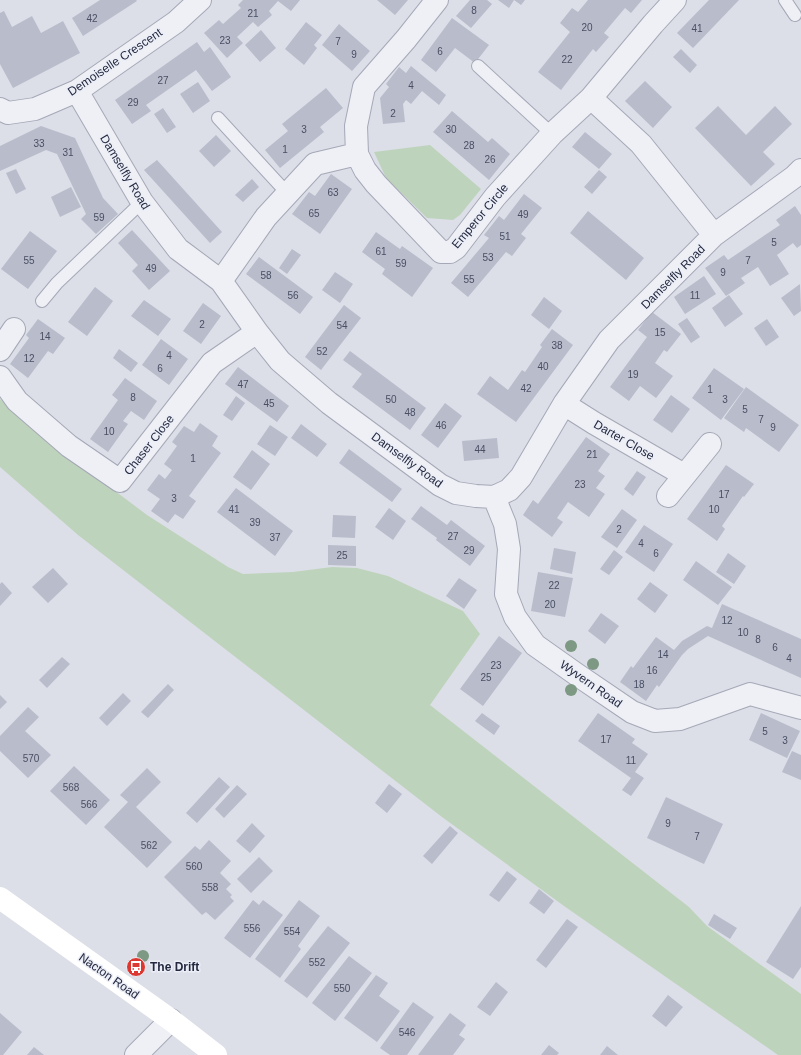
<svg xmlns="http://www.w3.org/2000/svg" width="801" height="1055" font-family="Helvetica,sans-serif">
<style>
.green{fill:#bed3bc}
.building{fill:#b9bccb}
.lines{fill:none;stroke-linecap:round;stroke-linejoin:round}
.lane-casing{stroke:#a5a8b6;stroke-width:14}
.street-casing{stroke:#a5a8b6;stroke-width:24}
.lane{stroke:#eff0f6;stroke-width:12}
.street{stroke:#eff0f6;stroke-width:22}
.secondary{stroke:#fff;stroke-width:22}
.tree{fill:#7d9883}
.labels{text-anchor:middle;stroke-width:3;stroke-linejoin:round;paint-order:stroke}
.number-label{font-size:10px;fill:#494e63}
.street-label{font-size:12px;fill:#242940;stroke:#ebeef6}
.poi-label{font-size:12px;font-weight:bold;fill:#242940;stroke:#ebeef6;text-anchor:start}
</style>
<rect width="100%" height="100%" fill="#dcdfe8"/>
<path class="green" d="M430,145L481,189L460,215L453,220L427,218L386,178L374,152Z
M0,399L62,451L147,515L228,567L243,574L293,572L332,567L357,568L388,576L463,611L480,634L430,705L689,907L707,926L801,994V1055H778L564,906L442,817L78,535L0,467Z"/>
<path class="building" d="M100,0H136L137,1L83,36L72,18Z
M243,0H300L291,11L278,1L269,11L272,15L258,27L253,22L237,37L243,43L227,58L204,33L219,20L223,24L241,8L238,5Z
M377,0H408L395,15Z
M470,0H487L492,4L471,28L456,16Z
M498,0H525L521,5L514,0L509,8Z
M588,0H642L631,13L625,8L604,33L609,37L596,52L593,49L561,90L538,72L570,32L560,23L572,8L578,12Z
M709,0H739L693,48L677,33Z
M4,11L12,27L32,16L41,33L63,21L80,53L13,88L0,64V13Z
M452,18L489,45L475,63L455,48L436,72L421,60Z
M306,22L322,35L314,45L317,48L304,65L285,49Z
M339,24L370,51L352,71L322,45Z
M261,30L276,48L260,62L245,45Z
M197,42L204,52L210,47L231,77L212,91L196,70L146,105L151,111L132,124L115,100Z
M681,49L697,65L690,73L673,57Z
M411,66L446,95L439,105L422,91L411,104L406,100L403,104L405,122L383,124L380,98L389,87L386,84L399,67L406,73Z
M645,81L672,107L653,128L625,101Z
M198,82L210,101L193,113L180,94Z
M326,88L343,108L320,127L324,132L280,168L265,150L288,131L282,124Z
M718,106L746,135L775,106L792,124L763,152L775,164L751,186L695,128Z
M163,108L176,127L167,133L154,114Z
M452,111L488,142L492,138L510,154L489,180L433,132Z
M41,126L75,138L103,198L118,214L96,234L81,219L86,214L57,154L46,150L0,171V146Z
M585,132L612,154L599,169L572,147Z
M216,135L231,151L214,167L199,151Z
M157,160L222,232L210,243L144,170Z
M16,169L26,189L16,194L6,173Z
M599,170L607,177L592,194L584,187Z
M331,174L352,189L320,234L292,214L309,192L315,196Z
M252,179L259,187L243,202L235,195Z
M71,187L81,207L60,217L51,197Z
M524,194L542,208L521,234L526,238L512,256L506,252L468,297L451,283L489,238L484,235L499,216L504,220Z
M795,206L801,215V245L797,248L793,243L777,255L789,274L770,286L758,267L741,278L745,283L726,296L705,268L724,255L728,260L780,225L776,220Z
M588,211L644,258L626,280L570,233Z
M132,230L170,271L149,290L132,271L138,265L118,243Z
M30,231L57,251L28,289L1,269Z
M376,232L400,249L402,246L433,268L412,297L382,274L385,269L362,252Z
M292,249L301,255L287,274L279,268Z
M259,257L313,297L300,314L246,274Z
M335,272L353,284L340,303L322,290Z
M704,276L716,294L685,314L674,297Z
M800,284L801,311L794,316L781,298Z
M95,287L113,301L87,336L68,322Z
M729,295L743,314L725,327L712,308Z
M544,297L562,311L549,329L531,315Z
M144,300L171,319L158,336L131,316Z
M203,303L221,316L201,344L183,331Z
M344,305L361,318L321,370L305,357Z
M652,312L681,334L667,352L664,350L655,363L673,376L656,398L640,386L629,401L610,387L647,337L638,330Z
M687,318L700,337L691,343L678,324Z
M38,319L65,338L53,354L48,351L28,378L10,364L29,338L26,335Z
M767,319L779,337L766,346L754,328Z
M552,329L573,345L516,422L477,394L490,376L508,390L522,370L525,372L542,347L540,345Z
M161,339L188,359L169,385L142,365Z
M119,349L138,363L131,372L113,358Z
M350,351L426,408L410,430L352,387L362,374L343,360Z
M238,367L289,406L277,422L225,384Z
M714,368L744,389L721,420L692,398Z
M125,378L157,401L144,420L131,411L123,421L128,424L108,452L90,439L118,400L112,395Z
M746,387L799,425L779,452L746,428L744,432L724,418Z
M671,395L690,409L672,433L653,420Z
M236,396L245,403L232,421L223,415Z
M445,403L462,416L438,448L421,435Z
M200,423L218,436L212,446L221,453L189,496L196,501L183,519L175,514L168,523L151,511L160,499L147,490L159,474L165,479L172,470L164,464L177,446L172,442L184,426L194,432Z
M301,424L327,444L317,457L291,438Z
M270,425L288,437L275,456L257,444Z
M586,437L610,454L598,471L605,476L596,488L605,494L589,517L568,502L557,518L563,522L552,537L523,515L533,500L538,504Z
M497,438L499,458L464,461L462,441Z
M349,449L402,489L392,502L339,463Z
M252,450L270,464L251,490L233,477Z
M726,465L754,484L744,497L743,496L722,526L725,529L717,541L687,519Z
M637,471L646,477L633,496L624,489Z
M236,488L293,531L275,556L217,512Z
M421,506L447,525L451,520L485,546L470,566L436,540L437,538L411,519Z
M389,508L406,521L393,540L375,527Z
M622,509L637,520L617,548L601,537Z
M333,515L356,516L355,538L332,537Z
M644,525L673,544L654,572L625,552Z
M328,545L356,546V566L328,565Z
M554,548L576,552L572,574L550,569Z
M614,550L623,557L609,575L600,569Z
M728,553L746,566L734,584L716,572Z
M696,561L732,587L718,605L683,580Z
M53,568L68,584L48,603L32,587Z
M538,572L573,578L565,617L531,611Z
M459,578L477,590L464,609L446,596Z
M2,582L12,593L0,606V584Z
M650,582L668,595L655,613L637,599Z
M722,604L801,639V678L708,636L688,649L682,655L659,687L657,685L646,701L620,682L631,666L633,668L656,637L674,650L682,641L707,626L712,628Z
M601,613L619,626L605,644L588,631Z
M499,636L522,653L483,706L460,689Z
M62,657L70,664L47,688L39,680Z
M168,684L174,690L148,718L141,712Z
M123,693L131,701L107,726L99,718Z
M0,695L7,702L0,709Z
M28,707L39,717L25,731L51,755L28,778L0,751V736Z
M482,713L500,726L494,735L475,721Z
M598,713L635,739L632,743L648,754L635,772L644,778L631,796L622,790L631,778L578,741Z
M761,713L800,731L787,758L749,740Z
M792,751L801,755V780L782,772Z
M74,766L110,800L86,825L50,791Z
M147,768L161,782L136,807L172,842L147,868L104,827L128,802L120,795Z
M219,777L230,787L197,823L186,813Z
M389,784L402,794L387,813L375,803Z
M237,785L247,794L224,818L215,809Z
M666,797L723,824L704,864L647,838Z
M252,823L265,836L250,853L236,841Z
M450,826L458,833L432,864L423,856Z
M209,840L231,861L220,873L231,884L226,889L232,895L230,897L234,901L215,920L206,912L202,915L164,877L195,846L200,850Z
M259,857L273,871L251,893L237,879Z
M507,871L517,879L499,902L489,895Z
M539,889L554,901L544,914L529,903Z
M253,900L259,905L263,900L283,915L250,958L224,938Z
M299,900L320,916L298,946L301,949L280,978L255,959Z
M801,906V967L793,979L766,962Z
M714,914L737,928L730,939L708,925Z
M567,919L578,927L546,968L536,960Z
M328,926L350,943L307,998L284,981Z
M349,956L372,973L335,1021L312,1003Z
M376,975L388,983L379,996L400,1011L377,1042L344,1018Z
M496,982L508,992L490,1016L477,1007Z
M668,995L683,1007L666,1027L652,1016Z
M413,1002L434,1017L407,1055H390L380,1048Z
M0,1013L22,1032L3,1055H0Z
M450,1013L466,1025L459,1035L465,1039L453,1055H418Z
M549,1045L559,1053L557,1055H541Z
M607,1046L618,1055H600Z
M34,1047L44,1055H27Z"/>
<g class="lines">
<defs>
<path id="lane" d="M785,0L795,15
M478,66L552,134
M218,118L287,193
M42,301L57,283L142,202"/>
<path id="street" d="M437,0L406,39L364,87L356,126L357,154L365,170L376,184L441,252H450L456,248L495,197L552,134L591,98L653,24L675,0
M77,91L142,202L178,249L221,281L257,332L280,361L329,403L440,485L456,493L476,496L494,497L509,490L521,477L564,404L609,340L714,235L794,177L801,170
M591,98L641,144L714,235
M0,109L8,113L35,109L77,91L176,22L200,0
M221,281L266,217L315,164L357,154
M0,350L14,329
M0,377L17,401L69,446L120,481L212,363L257,332
M564,404L594,423L684,475
M668,496L710,444
M494,497L505,524L509,549L506,594L515,617L535,645L576,674L632,712L655,721L680,719L750,694L801,708
M136,1055L171,1020"/>
</defs>
<use href="#lane" class="lane-casing"/>
<use href="#street" class="street-casing"/>
<use href="#lane" class="lane"/>
<use href="#street" class="street"/>
<path class="secondary" d="M0,898L171,1020L216,1055"/>
</g>
<g class="tree">
<circle cx="571" cy="646" r="6"/>
<circle cx="593" cy="664" r="6"/>
<circle cx="571" cy="690" r="6"/>
<circle cx="143" cy="956" r="6"/>
</g>
<defs>
<symbol id="bus-disc" viewBox="-11 -11 22 22"><circle r="9.5" fill="#dd3731" stroke="#ebeef6"/><path d="M-5-6H5V4H4V6H2V4H-2V6H-4V4H-5ZM-3.5-4V0h7V-4ZM-3.5 1.2v1.5H-2V1.2ZM2 1.2v1.5H3.5V1.2Z" fill="#fff"/></symbol>
</defs>
<g fill-rule="evenodd">
<use href="#bus-disc" x="125" y="956" width="22" height="22"/>
</g>
<g class="labels">
<g class="number-label">
<text x="474" y="14">8</text>
<text x="253" y="17">21</text>
<text x="92" y="22">42</text>
<text x="587" y="31">20</text>
<text x="697" y="32">41</text>
<text x="225" y="44">23</text>
<text x="338" y="45">7</text>
<text x="440" y="55">6</text>
<text x="354" y="58">9</text>
<text x="567" y="63">22</text>
<text x="163" y="84">27</text>
<text x="411" y="89">4</text>
<text x="133" y="106">29</text>
<text x="393" y="117">2</text>
<text x="304" y="133">3</text>
<text x="451" y="133">30</text>
<text x="39" y="147">33</text>
<text x="469" y="149">28</text>
<text x="285" y="153">1</text>
<text x="68" y="156">31</text>
<text x="490" y="163">26</text>
<text x="333" y="196">63</text>
<text x="314" y="217">65</text>
<text x="523" y="218">49</text>
<text x="99" y="221">59</text>
<text x="505" y="240">51</text>
<text x="774" y="246">5</text>
<text x="381" y="255">61</text>
<text x="488" y="261">53</text>
<text x="29" y="264">55</text>
<text x="748" y="264">7</text>
<text x="401" y="267">59</text>
<text x="151" y="272">49</text>
<text x="723" y="276">9</text>
<text x="266" y="279">58</text>
<text x="469" y="283">55</text>
<text x="293" y="299">56</text>
<text x="695" y="299">11</text>
<text x="202" y="328">2</text>
<text x="342" y="329">54</text>
<text x="660" y="336">15</text>
<text x="45" y="340">14</text>
<text x="557" y="349">38</text>
<text x="322" y="355">52</text>
<text x="169" y="359">4</text>
<text x="29" y="362">12</text>
<text x="543" y="370">40</text>
<text x="160" y="372">6</text>
<text x="633" y="378">19</text>
<text x="243" y="388">47</text>
<text x="526" y="392">42</text>
<text x="710" y="393">1</text>
<text x="133" y="401">8</text>
<text x="391" y="403">50</text>
<text x="725" y="403">3</text>
<text x="269" y="407">45</text>
<text x="745" y="413">5</text>
<text x="410" y="416">48</text>
<text x="761" y="423">7</text>
<text x="441" y="429">46</text>
<text x="773" y="431">9</text>
<text x="109" y="435">10</text>
<text x="480" y="453">44</text>
<text x="592" y="458">21</text>
<text x="193" y="462">1</text>
<text x="580" y="488">23</text>
<text x="724" y="498">17</text>
<text x="174" y="502">3</text>
<text x="234" y="513">41</text>
<text x="714" y="513">10</text>
<text x="255" y="526">39</text>
<text x="619" y="533">2</text>
<text x="453" y="540">27</text>
<text x="275" y="541">37</text>
<text x="641" y="547">4</text>
<text x="469" y="554">29</text>
<text x="656" y="557">6</text>
<text x="342" y="559">25</text>
<text x="554" y="589">22</text>
<text x="550" y="608">20</text>
<text x="727" y="624">12</text>
<text x="743" y="636">10</text>
<text x="758" y="643">8</text>
<text x="775" y="651">6</text>
<text x="663" y="658">14</text>
<text x="789" y="662">4</text>
<text x="496" y="669">23</text>
<text x="652" y="674">16</text>
<text x="486" y="681">25</text>
<text x="639" y="688">18</text>
<text x="765" y="735">5</text>
<text x="606" y="743">17</text>
<text x="785" y="744">3</text>
<text x="31" y="762">570</text>
<text x="631" y="764">11</text>
<text x="71" y="791">568</text>
<text x="89" y="808">566</text>
<text x="668" y="827">9</text>
<text x="697" y="840">7</text>
<text x="149" y="849">562</text>
<text x="194" y="870">560</text>
<text x="210" y="891">558</text>
<text x="252" y="932">556</text>
<text x="292" y="935">554</text>
<text x="317" y="966">552</text>
<text x="342" y="992">550</text>
<text x="407" y="1036">546</text>
</g>
<g class="street-label">
<text transform="translate(115 62) rotate(-34)" y="4">Demoiselle Crescent</text>
<text transform="translate(125 172) rotate(59)" y="4">Damselfly Road</text>
<text transform="translate(480 216) rotate(-50)" y="4">Emperor Circle</text>
<text transform="translate(673 277) rotate(-45)" y="4">Damselfly Road</text>
<text transform="translate(624 440) rotate(30)" y="4">Darter Close</text>
<text transform="translate(149 445) rotate(-52)" y="4">Chaser Close</text>
<text transform="translate(407 460) rotate(36)" y="4">Damselfly Road</text>
<text transform="translate(591 684) rotate(35)" y="4">Wyvern Road</text>
<text transform="translate(109 976) rotate(35)" y="4">Nacton Road</text>
</g>
<g class="poi-label">
<text x="150" y="971">The Drift</text>
</g>
</g>
</svg>
